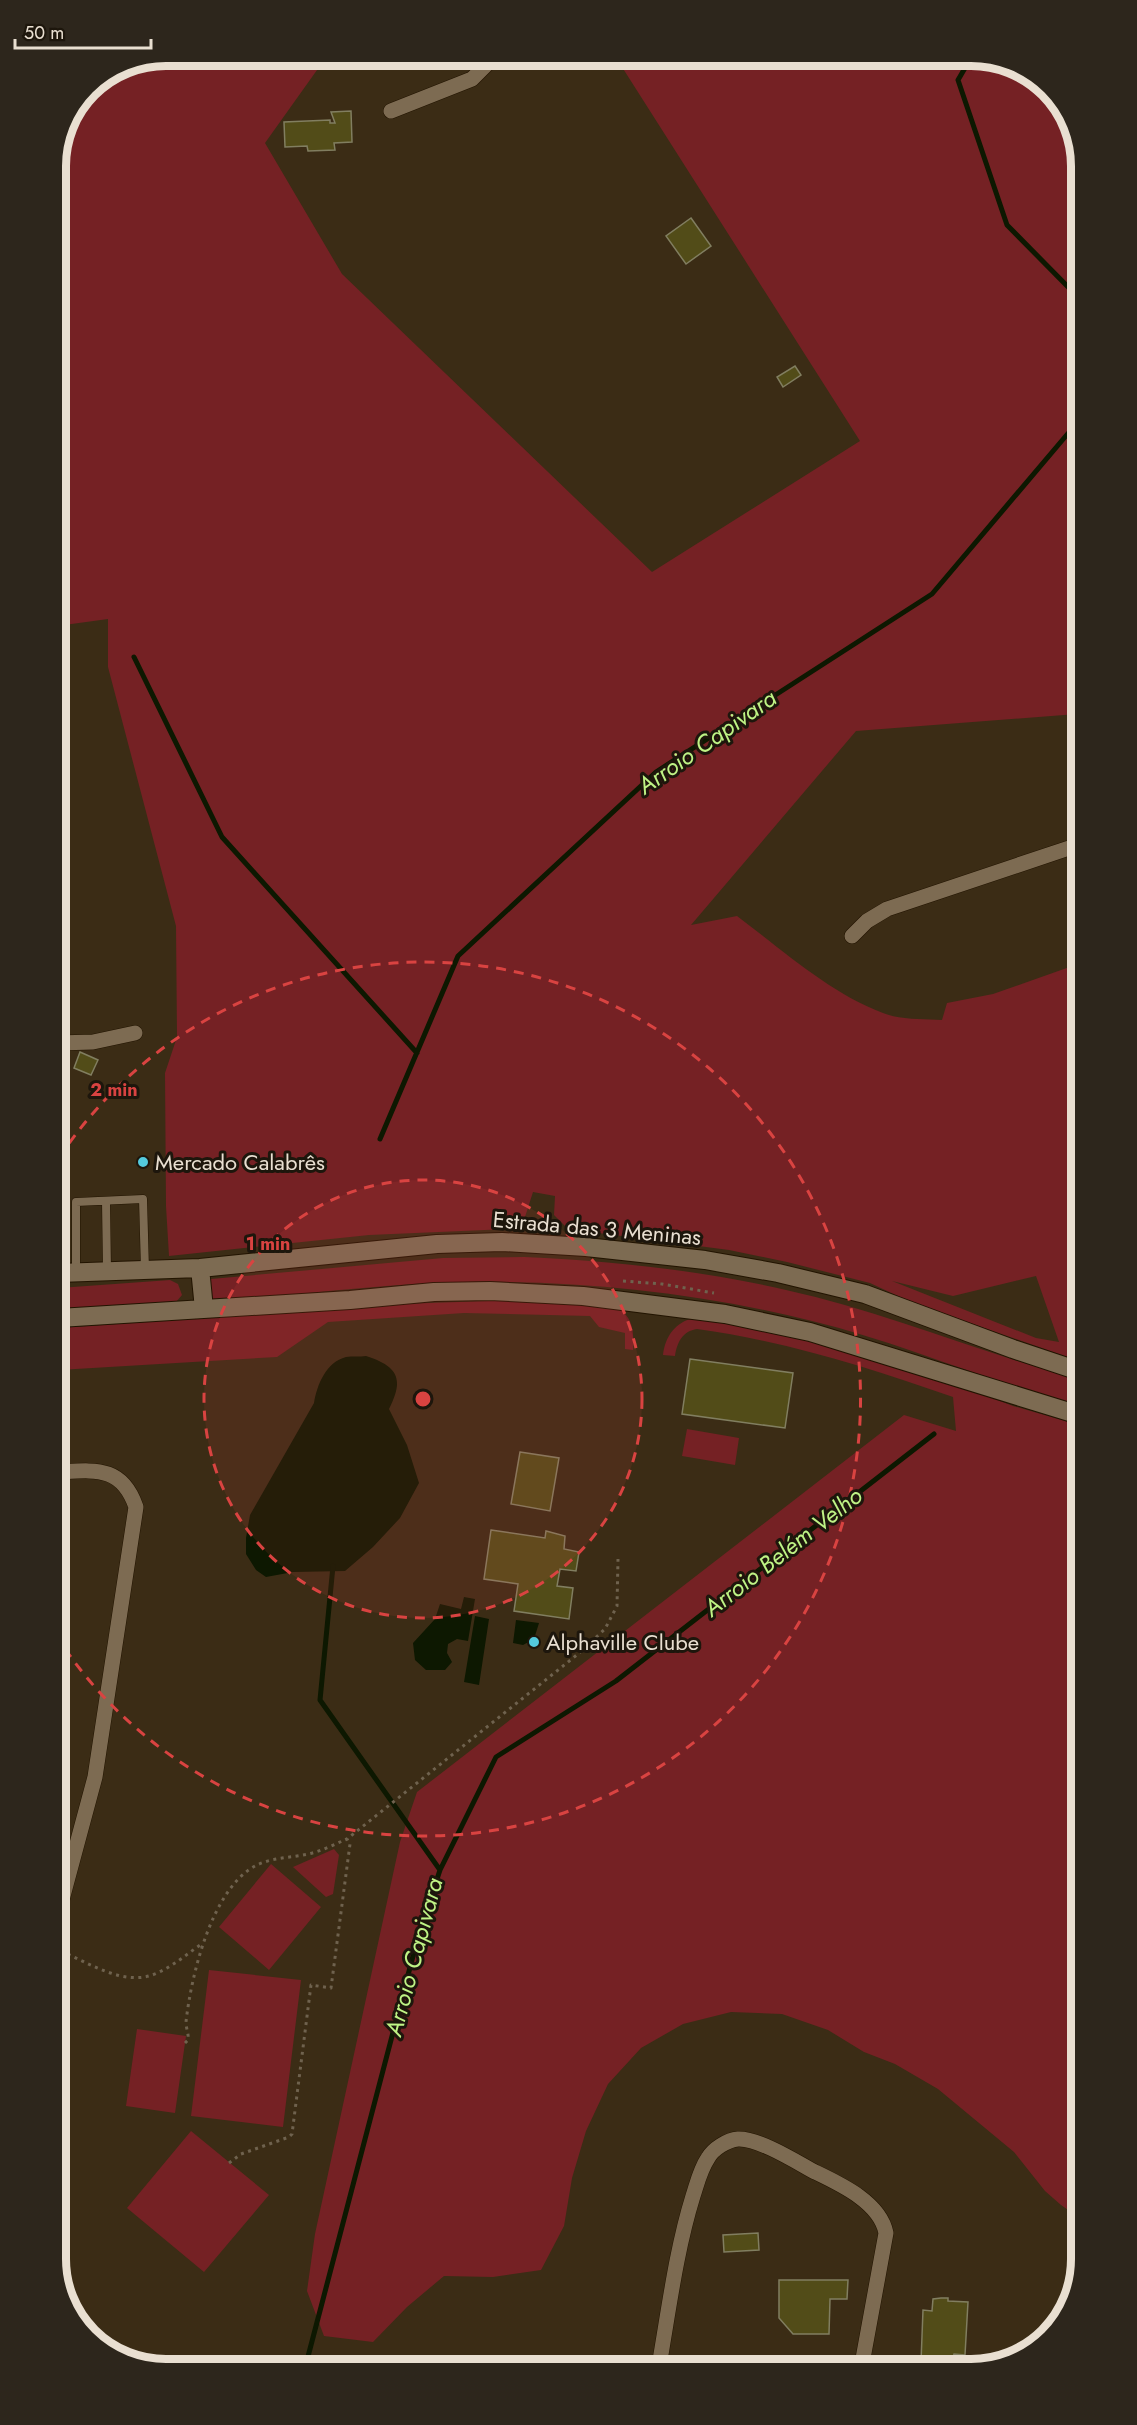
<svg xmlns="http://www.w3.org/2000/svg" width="1137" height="2425" font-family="Jost,sans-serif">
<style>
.green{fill:#752124;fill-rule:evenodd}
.water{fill:#0d1801}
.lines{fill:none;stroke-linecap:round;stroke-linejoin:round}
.stream{stroke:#0d1801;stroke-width:5}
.building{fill:#524c18;stroke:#817e60;stroke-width:1.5}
.lane-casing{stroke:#221400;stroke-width:9}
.street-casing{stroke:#221400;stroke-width:16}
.secondary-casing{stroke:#221400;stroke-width:20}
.path{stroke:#6f624e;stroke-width:3;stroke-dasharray:3 4.5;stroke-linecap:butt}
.lane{stroke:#7d6b52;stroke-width:8}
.street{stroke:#7d6b52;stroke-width:15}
.secondary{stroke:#7d6b52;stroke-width:18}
.ring{fill:none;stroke:#d94341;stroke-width:3;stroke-dasharray:10 8}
.poi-dot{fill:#54cadd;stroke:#1d160c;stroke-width:2}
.labels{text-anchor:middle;stroke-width:6;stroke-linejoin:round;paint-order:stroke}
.poi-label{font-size:22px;fill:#e9dfd1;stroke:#1d160c;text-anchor:start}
.street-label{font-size:22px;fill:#e9dfd1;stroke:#1d160c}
.water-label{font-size:24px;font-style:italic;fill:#bff385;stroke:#1d160c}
.rim{fill:none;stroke:#e9dfd1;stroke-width:8}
.centre{fill:#d94341;stroke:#1d160c;stroke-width:3}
.ring-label{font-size:18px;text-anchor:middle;font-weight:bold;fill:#d94341;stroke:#1d160c;stroke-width:6;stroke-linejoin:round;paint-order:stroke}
</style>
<rect width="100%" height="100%" fill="#3b2c15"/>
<path class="green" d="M167,56H327L265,143L342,274L652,572L860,441L615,56H978L1038,79L1075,130L1077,714L856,731L691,925L737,916C781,949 831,994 883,1013C901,1020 923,1019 942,1020L947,1003L993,994L1078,964L1079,1361L913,1303L870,1283L787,1262L729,1250L568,1229L554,1215L555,1196L533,1192L525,1217L508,1229L369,1235L169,1256L166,1206L165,1073L177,1037L176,926L108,667V619L57,626L56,160L88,88L124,64ZM1036,1276L1059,1342L1036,1338L892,1281L953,1296Z
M58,1141H66L68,1259H59Z
M524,1257C613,1261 700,1270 786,1290C886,1312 980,1353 1079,1379V1406C989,1382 903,1343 812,1321C700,1293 582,1280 466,1282C382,1283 298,1296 214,1301L211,1299V1279L443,1258Z
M170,1280L178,1284L182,1295L176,1302L59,1309V1288Z
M517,1300L618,1308C634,1318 634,1334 633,1350L625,1349V1333L599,1327L590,1316L464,1313L328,1322L277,1357L59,1370V1328L400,1304Z
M694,1318L792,1335L954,1383L1013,1406L1079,1425L1081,2219L1061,2205L1045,2191L1014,2152L938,2089L895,2064L864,2052L828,2030L782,2014L731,2012L683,2024L641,2048L608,2084L586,2131L572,2178L564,2226L541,2270L493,2277L444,2276L407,2307L373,2342L324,2336L307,2291L315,2234L400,1842L417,1792L904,1415L956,1431L953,1397C870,1368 785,1341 697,1329C683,1331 677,1342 675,1356L663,1355C665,1337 675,1322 694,1318Z
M687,1429L739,1438L735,1465L682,1456Z
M334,1849L339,1855L333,1894L326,1897L293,1867Z
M271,1864L321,1907L269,1970L219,1927Z
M209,1970L301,1980L283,2127L191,2116Z
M137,2029L186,2036L175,2113L126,2106Z
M191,2131L269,2195L204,2272L127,2208Z"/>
<path class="water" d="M366,1356C397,1366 405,1378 389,1409L407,1445L419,1483L400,1518L373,1547L345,1571L293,1572L266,1577L256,1570L246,1554V1538L250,1515L314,1403C317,1385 326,1362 346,1357C352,1356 360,1357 366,1356Z
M464,1597L475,1599L468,1641L457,1639L448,1644L447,1653L452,1662L445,1670H426L415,1660L413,1643L435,1619L440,1604L461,1609Z
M475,1616L489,1619L479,1685L464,1682Z
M516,1620L539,1623L534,1639L523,1645L513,1643Z"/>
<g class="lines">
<path class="stream" d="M972,56L958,80L1007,225L1076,295
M134,657L222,837L417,1053
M380,1139L458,956L656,772L932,594L1076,424
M440,1870L496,1757L616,1681L934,1434
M305,2368L418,1937L440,1870L320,1700L333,1566"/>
</g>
<path class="building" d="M351,111L352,142L334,143L335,150L308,151L307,146L285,147L284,122L330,120V123H335L331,112Z
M691,218L711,246L686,264L666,236Z
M795,366L801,375L783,387L777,377Z
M80,1052L98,1060L91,1075L74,1068Z
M690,1359L793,1373L785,1428L682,1414Z
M520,1452L559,1458L550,1511L511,1504Z
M491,1530L545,1538L546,1531L565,1536L564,1549L579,1552L576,1571L560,1569L557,1586L573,1588L569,1619L514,1611L518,1584L484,1579Z
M758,2233L759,2250L724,2252L723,2235Z
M779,2280H848L847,2299H830L829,2334H793L779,2318Z
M941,2298H948V2301L968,2302L965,2355L954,2354L951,2363L921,2362L923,2310L932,2311L933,2299Z"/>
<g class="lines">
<defs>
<path id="lane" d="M106,1201L107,1271
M76,1272V1202L143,1199L145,1270"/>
<path id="street" d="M391,111L472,79L495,56
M852,936L867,921L887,909L1078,845
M58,1043L93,1042L135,1033
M59,1472C96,1470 122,1466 136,1507L95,1777L60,1907
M659,2366C669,2309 676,2251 693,2196C697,2184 700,2170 708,2158C713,2149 727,2140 738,2139C758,2138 795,2161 813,2171C840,2184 880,2202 886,2233L862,2364"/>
<path id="secondary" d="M200,1268L204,1309
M59,1273L200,1268L437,1244L502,1242L586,1247L705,1260L778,1273L865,1294L1013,1349L1079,1371
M59,1318L350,1300L434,1292L490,1291L583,1296L725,1314L810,1332L1079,1415"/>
</defs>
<use href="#lane" class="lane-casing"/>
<use href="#street" class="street-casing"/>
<use href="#secondary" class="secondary-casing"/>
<path class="path" d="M623,1281L662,1284L714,1293
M61,1951C89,1963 126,1988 157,1973C173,1966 186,1955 200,1945
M185,2043L188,2040C189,2034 186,2029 186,2022C191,1977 211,1890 255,1866C272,1857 291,1858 308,1854C322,1851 335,1844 347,1839L578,1654L605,1629L617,1606L618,1559
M229,2163L241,2154L289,2137L292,2134L311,1985L331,1988L350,1844L347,1839"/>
<use href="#lane" class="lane"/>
<use href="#street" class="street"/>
<use href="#secondary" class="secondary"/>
</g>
<circle cx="423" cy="1399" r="219" fill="#d94341" fill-opacity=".12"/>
<g class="ring">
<circle cx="423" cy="1399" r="219"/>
<path d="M59 1158A437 437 0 1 1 61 1643"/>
</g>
<g class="poi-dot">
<circle cx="143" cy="1162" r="6"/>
<circle cx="534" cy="1642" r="6"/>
</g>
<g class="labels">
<g class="poi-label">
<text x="155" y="1170">Mercado Calabrês</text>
<text x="546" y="1650">Alphaville Clube</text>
</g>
<g class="street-label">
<text transform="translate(597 1228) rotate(5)" y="8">Estrada das 3 Meninas</text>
</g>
<g class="water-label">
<text transform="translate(707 742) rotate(-35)" y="8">Arroio Capivara</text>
<text transform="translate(783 1552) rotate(-38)" y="8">Arroio Belém Velho</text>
<text transform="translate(414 1957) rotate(-75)" y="8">Arroio Capivara</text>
</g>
</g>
<path d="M0 0H1137V2425H0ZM166 66H971A100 100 0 0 1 1071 166V2259A100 100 0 0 1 971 2359H166A100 100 0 0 1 66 2259V166A100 100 0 0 1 166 66Z" fill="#2d261c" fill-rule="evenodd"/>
<path class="rim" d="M166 66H971A100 100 0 0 1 1071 166V2259A100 100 0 0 1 971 2359H166A100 100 0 0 1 66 2259V166A100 100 0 0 1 166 66Z"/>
<circle cx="423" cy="1399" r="9" class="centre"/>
<g class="ring-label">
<text x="114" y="1096">2 min</text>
<text x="268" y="1250">1 min</text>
</g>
<path d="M15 39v9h136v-9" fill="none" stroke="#e9dfd1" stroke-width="3"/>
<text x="24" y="39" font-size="18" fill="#e9dfd1" stroke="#1d160c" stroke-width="4.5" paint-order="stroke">50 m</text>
</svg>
